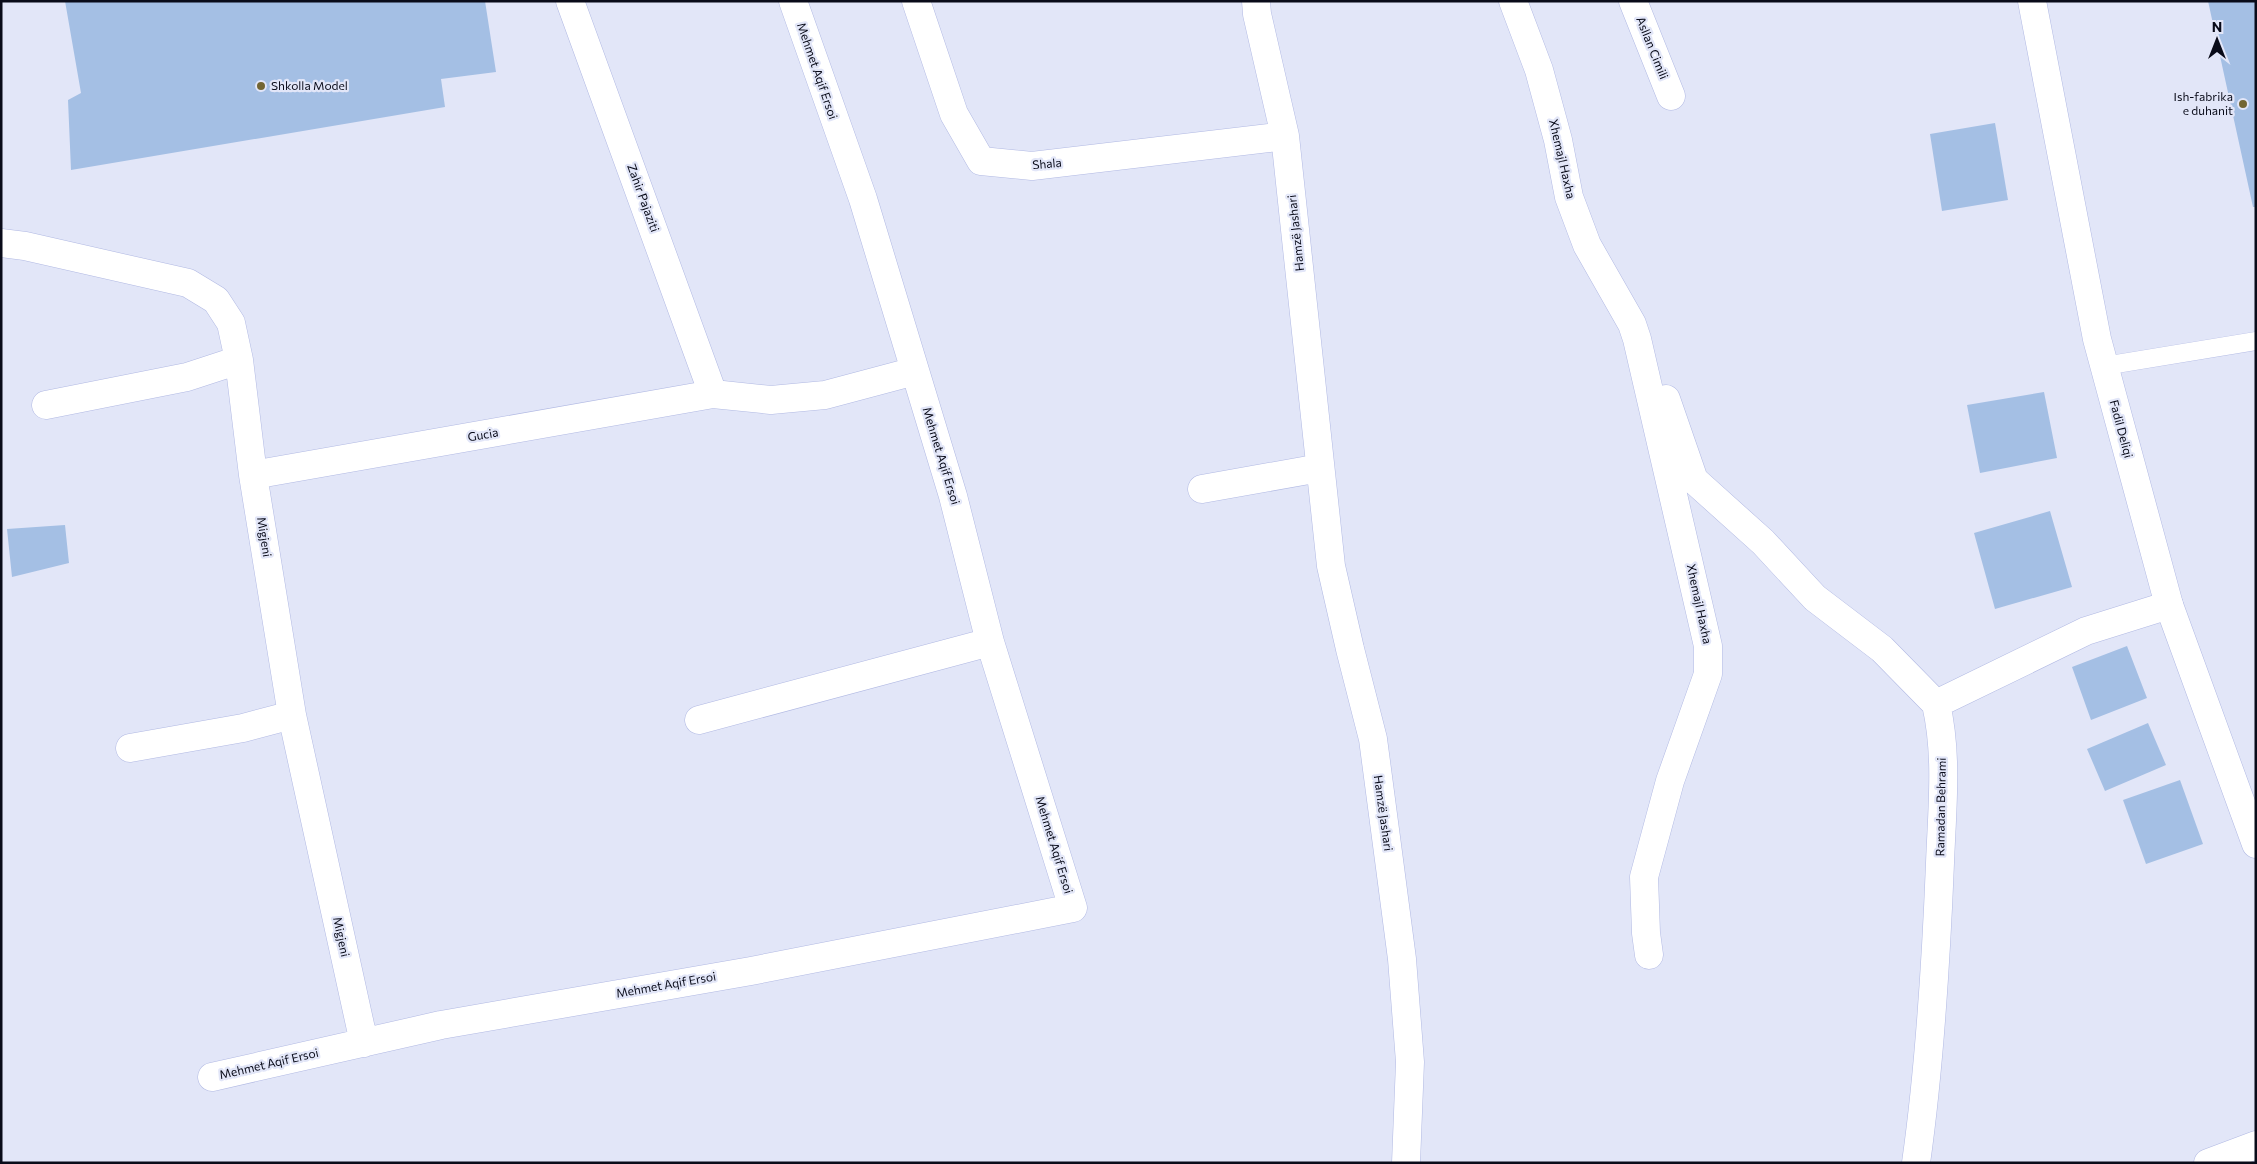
<svg xmlns="http://www.w3.org/2000/svg" width="2257" height="1164" font-family="Commissioner,sans-serif">
<style>
.building{fill:#a4bfe4}
.lines{fill:none;stroke-linecap:round;stroke-linejoin:round}
.lane-casing{stroke:#b1b9e3;stroke-width:19}
.street-casing{stroke:#b1b9e3;stroke-width:29}
.secondary-casing{stroke:#b1b9e3;stroke-width:29}
.lane{stroke:#fff;stroke-width:18}
.street{stroke:#fff;stroke-width:28}
.secondary{stroke:#fff;stroke-width:28}
.poi-dot{fill:#736633;stroke:#e2e6f8;stroke-width:2}
.labels{text-anchor:middle;stroke-width:4.5;stroke-linejoin:round;paint-order:stroke}
.street-label{font-size:12px;fill:#090b19;stroke:#e2e6f8}
.poi-label{font-size:12px;fill:#090b19;stroke:#e2e6f8;text-anchor:start}
</style>
<rect width="100%" height="100%" fill="#e2e6f8"/>
<path class="building" d="M65,1H485L496,72L441,79L445,107L71,170L68,100L81,93Z
M2208,1H2256V207H2253Z
M1995,123L2008,200L1942,211L1930,134Z
M2044,392L2057,458L1980,473L1967,405Z
M2050,511L2072,587L1995,609L1974,533Z
M65,525L69,563L12,577L7,529Z
M2127,646L2147,698L2091,720L2072,667Z
M2148,723L2166,765L2105,791L2087,749Z
M2180,780L2203,844L2146,864L2123,800Z"/>
<g class="lines">
<defs>
<path id="lane" d="M2104,366L2256,341"/>
<path id="street" d="M570,1L713,394
M916,1L954,114L981,161L1032,166L1285,136
M1256,1L1257,14L1285,136L1331,566L1350,649L1373,739L1389,860L1402,959L1410,1062L1406,1163
M1513,1L1539,70L1558,140L1569,197L1587,245L1632,324L1637,339L1708,646V674L1670,781L1644,877L1646,933L1649,955
M1633,1L1671,96
M1,243L25,246L188,283L216,300L231,323L239,360L253,475L292,715L364,1043
M1666,399L1694,480L1763,542L1815,598L1882,649L1936,704
M46,405L187,377L239,360
M253,475L713,394L771,400L825,395L915,371
M1202,489L1320,468
M699,720L990,642
M130,748L243,728L292,715
M212,1077L441,1025L751,971L1073,908L990,642L953,496L863,199L793,1
M1916,1163C1930,1064 1936,963 1940,863C1942,810 1948,755 1936,704L2086,631L2169,605
M2208,1163L2256,1145"/>
<path id="secondary" d="M2032,1L2097,339L2169,605L2256,844"/>
</defs>
<use href="#lane" class="lane-casing"/>
<use href="#street" class="street-casing"/>
<use href="#secondary" class="secondary-casing"/>
<use href="#lane" class="lane"/>
<use href="#street" class="street"/>
<use href="#secondary" class="secondary"/>
</g>
<g class="poi-dot">
<circle cx="261" cy="86" r="5"/>
<circle cx="2243" cy="104" r="5"/>
</g>
<g class="labels">
<g class="street-label">
<text transform="translate(1652 48) rotate(68)" y="4">Asllan Cimili</text>
<text transform="translate(817 71) rotate(71)" y="4">Mehmet Aqif Ersoi</text>
<text transform="translate(1562 159) rotate(77)" y="4">Xhemajl Haxha</text>
<text transform="translate(1047 164) rotate(-5)" y="4">Shala</text>
<text transform="translate(643 198) rotate(70)" y="4">Zahir Pajaziti</text>
<text transform="translate(1296 233) rotate(-96)" y="4">Hamzë Jashari</text>
<text transform="translate(2121 429) rotate(75)" y="4">Fadil Deliqi</text>
<text transform="translate(483 435) rotate(-10)" y="4">Gucia</text>
<text transform="translate(941 456) rotate(73)" y="4">Mehmet Aqif Ersoi</text>
<text transform="translate(264 537) rotate(81)" y="4">Migjeni</text>
<text transform="translate(1699 604) rotate(78)" y="4">Xhemajl Haxha</text>
<text transform="translate(1941 807) rotate(-89)" y="4">Ramadan Behrami</text>
<text transform="translate(1383 813) rotate(82)" y="4">Hamzë Jashari</text>
<text transform="translate(1054 845) rotate(73)" y="4">Mehmet Aqif Ersoi</text>
<text transform="translate(341 937) rotate(78)" y="4">Migjeni</text>
<text transform="translate(666 985) rotate(-10)" y="4">Mehmet Aqif Ersoi</text>
<text transform="translate(269 1064) rotate(-13)" y="4">Mehmet Aqif Ersoi</text>
</g>
<g class="poi-label">
<text x="271" y="90">Shkolla Model</text>
<text x="2233" y="101" text-anchor="end">Ish-fabrika<tspan x="2233" dy="14">e duhanit</tspan></text>
</g>
</g>
<rect width="2257" height="1164" fill="none" stroke="#090b19" stroke-width="5"/>
<g transform="translate(2217 40)" stroke="#e2e6f8" stroke-width="4" paint-order="stroke">
<path d="M0-4L9 19L0 12L-9 19Z" fill="#090b19"/>
<text y="-8" font-size="14" font-weight="bold" text-anchor="middle" fill="#090b19">N</text>
</g>
</svg>
